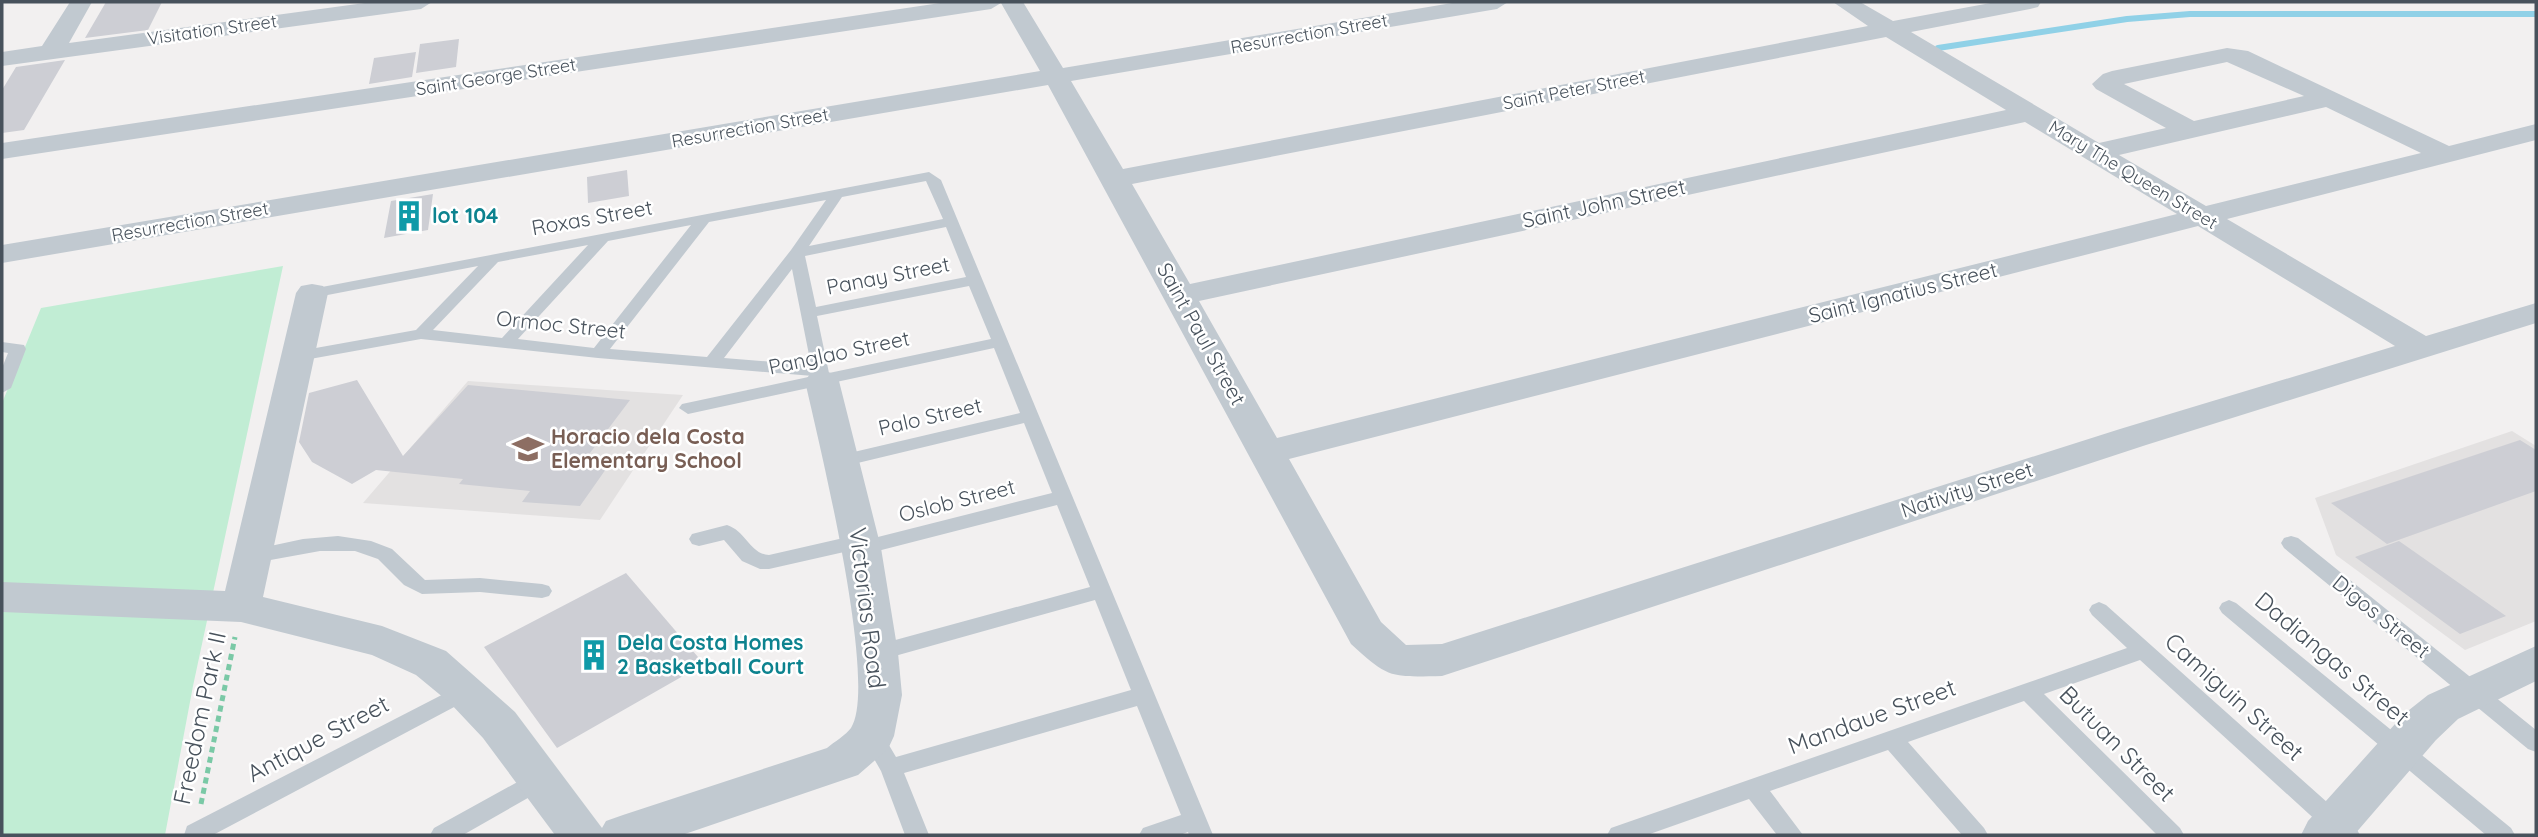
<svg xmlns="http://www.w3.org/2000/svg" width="2538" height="837" font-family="Quicksand,sans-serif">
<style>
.education{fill:#e3e1e1}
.green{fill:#c1edd4}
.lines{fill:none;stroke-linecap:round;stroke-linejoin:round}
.stream{stroke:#90d1e7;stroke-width:6}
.building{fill:#cdced4}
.path{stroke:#7ac9a6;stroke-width:5;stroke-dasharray:6 4.5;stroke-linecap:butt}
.lane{fill:#c1c9d0;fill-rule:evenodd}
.street{fill:#c1c9d0;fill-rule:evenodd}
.labels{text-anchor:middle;stroke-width:5;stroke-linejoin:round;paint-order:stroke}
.far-street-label{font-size:18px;fill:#48525c;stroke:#fff}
.street-label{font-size:21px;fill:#48525c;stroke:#fff}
.culture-label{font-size:21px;font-weight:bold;fill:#0d838f;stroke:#fff;text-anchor:start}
.education-label{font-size:21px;font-weight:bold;fill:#785e54;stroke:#fff;text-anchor:start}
.near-street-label{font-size:24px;fill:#48525c;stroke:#fff}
</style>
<rect width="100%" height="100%" fill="#f2f0f0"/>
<path class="education" d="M468,381L683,395L600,520L363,503Z
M2512,431L2536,446V621L2465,650L2336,555L2315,498Z"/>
<path class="green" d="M283,266L193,686L165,835H2V403L41,308Z"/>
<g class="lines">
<path class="stream" d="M1938,48L2127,19L2190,14H2536"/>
</g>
<path class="building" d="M106,2H162L148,30L85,38Z
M459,39L456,67L416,73L420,44Z
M416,52L412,77L369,84L374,58Z
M65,60L24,130L2,133V90L16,67Z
M627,170L629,196L588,203L587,177Z
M433,194L428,230L384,238L391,201Z
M357,380L403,456L468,385L630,400L587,457L613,459L580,506L522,502L530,491L459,484L463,479L376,470L352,484L312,462L299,442L309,393Z
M2520,440L2536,450V491L2387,544L2331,503Z
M2399,541L2506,616L2460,634L2355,557Z
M626,573L704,664L557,748L484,647Z"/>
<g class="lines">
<path class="path" d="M201,804L235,637"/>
<path class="lane" d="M929,172L941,180L1213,835H1189L1188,832L1180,835H1139L1143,828L1181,815L1137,706L904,773L929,835H905L881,771L861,736L864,730L872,727L880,730L896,757L1131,690L1095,600L877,661L870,659L867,653L870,647L877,645L1090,587L1057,505L862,555L853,550L769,569H760L742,561L724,540L699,546L692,544L689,539L692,534L727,525C746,531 750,554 769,555L861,534L870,539L1052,493L1024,423L841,467L832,461L841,455L1020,413L994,348L688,414L679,408L682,404L813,376L598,358L421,339L299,361L291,356L299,351L416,330L478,266L312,298L306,296L304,293L306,290ZM926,181L943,219L809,246L842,197ZM826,200L791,250L707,357L610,349L709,222ZM691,225L594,348L518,339L608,241ZM946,227L966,277L816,307L805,256ZM588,245L502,338L433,330L498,262ZM792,269L811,365L724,358ZM969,286L991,339L829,373L817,316Z
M2,342L24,345L26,349L11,388L2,393V368L8,353L2,352Z
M338,536L371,541L392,549L425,580L480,578L542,584L549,586L552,591L549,596L542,598L480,592L422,594L404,585L378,559L355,551H320L254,563L247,561L244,556L247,551L303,539Z
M2291,536L2298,538L2536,730V752L2528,749L2284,548L2281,543L2284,538Z
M2229,600L2236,603L2511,828L2515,835H2486L2222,613L2219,608L2222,603Z
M2099,602L2106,605L2356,828L2360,835H2332L2140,660L2044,694L2180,828L2184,835H2157L2024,701L1908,742L1984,828L1988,835H1962L1888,750L1770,791L1803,835H1777L1749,799L1647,835H1607L1611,828L2127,648L2092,615L2089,610L2092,605Z
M465,683L473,685L476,691L473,697L213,835H184L187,826Z
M541,769L549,772L552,779L549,786L463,835H430L434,828Z"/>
<path class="street" d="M70,2H92L69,43L372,2H432L421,9L2,66V52L42,46Z
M947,2H1023L1063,68L1458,2H1508L1497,9L1071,81L1123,169L1868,26L1833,2H1860L1893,21L1996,2H2041L2038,7L2030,9L1911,32L2099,143L2166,128L2096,89L2092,84L2103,74L2112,71L2227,48L2248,51L2449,146L2536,124V140L2227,219L2426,336L2536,303V323L2146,445L1442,676C1391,677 1389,679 1351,644L1048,85L2,263V245L1040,71L1001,3L991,9L2,159V143ZM1886,37L2006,110L1190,284L1132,184ZM2227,62L2304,96L2194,121L2124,84ZM2326,107L2421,153L2206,206L2119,155ZM2025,122L2177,214L1277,438L1199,301ZM2198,226L2395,346L2120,429L1442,644L1406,645L1381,622L1289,459Z
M312,284L323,286L328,293L263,597L382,626L446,651L515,712L602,828L606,821L623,815L827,748C834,742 846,735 851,728C879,685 818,439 805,381L810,374L822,370L834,374L839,381L881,548L898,653L902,695L894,736L888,749L858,775L682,835H555L483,738L450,703L416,675L372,655L241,622L2,612V582L225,591L296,293L301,286Z
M2536,646V681L2458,719L2436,740L2354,835H2301L2308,821L2404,714L2428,695Z"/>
</g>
<defs>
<symbol id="building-bare" viewBox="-9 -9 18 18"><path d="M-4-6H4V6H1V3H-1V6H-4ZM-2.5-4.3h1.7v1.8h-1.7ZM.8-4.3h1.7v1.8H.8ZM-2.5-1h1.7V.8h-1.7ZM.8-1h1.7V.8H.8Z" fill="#0f9aa8" stroke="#fff" stroke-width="2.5" paint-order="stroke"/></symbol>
<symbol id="school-bare" viewBox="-9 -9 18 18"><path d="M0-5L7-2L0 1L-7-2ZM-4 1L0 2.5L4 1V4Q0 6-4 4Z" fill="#8d6e63" stroke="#fff" stroke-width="2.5" paint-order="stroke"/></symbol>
</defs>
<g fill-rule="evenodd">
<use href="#building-bare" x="387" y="194" width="44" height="44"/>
<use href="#school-bare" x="506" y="427" width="44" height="44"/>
<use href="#building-bare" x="572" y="633" width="44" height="44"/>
</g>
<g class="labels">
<g class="far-street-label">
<text transform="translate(212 30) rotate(-8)" y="6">Visitation Street</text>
<text transform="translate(1309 34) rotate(-10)" y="6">Resurrection Street</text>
<text transform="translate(496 77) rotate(-9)" y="6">Saint George Street</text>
<text transform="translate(1574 90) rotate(-11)" y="6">Saint Peter Street</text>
<text transform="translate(750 128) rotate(-10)" y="6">Resurrection Street</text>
<text transform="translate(2133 175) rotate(31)" y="6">Mary The Queen Street</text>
<text transform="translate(190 222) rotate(-10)" y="6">Resurrection Street</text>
</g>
<g class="street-label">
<text transform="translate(1604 204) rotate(-12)" y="7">Saint John Street</text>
<text transform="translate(592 218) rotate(-10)" y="7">Roxas Street</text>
<text transform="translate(888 276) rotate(-11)" y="7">Panay Street</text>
<text transform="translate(1903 293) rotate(-14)" y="7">Saint Ignatius Street</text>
<text transform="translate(561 325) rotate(6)" y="7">Ormoc Street</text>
<text transform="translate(1201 334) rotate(61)" y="7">Saint Paul Street</text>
<text transform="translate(839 353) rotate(-12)" y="7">Panglao Street</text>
<text transform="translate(930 417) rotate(-13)" y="7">Palo Street</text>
<text transform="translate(1967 490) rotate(-18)" y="7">Nativity Street</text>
<text transform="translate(957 501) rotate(-14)" y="7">Oslob Street</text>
<text transform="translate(2381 617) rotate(39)" y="7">Digos Street</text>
</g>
<g class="culture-label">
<text x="432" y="223">lot 104</text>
<text x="617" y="650">Dela Costa Homes<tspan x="617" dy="24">2 Basketball Court</tspan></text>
</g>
<g class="education-label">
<text x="551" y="444">Horacio dela Costa<tspan x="551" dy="24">Elementary School</tspan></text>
</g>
<g class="near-street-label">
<text transform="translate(867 608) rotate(83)" y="8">Victorias Road</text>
<text transform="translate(2332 659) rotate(40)" y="8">Dadiangas Street</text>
<text transform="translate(2234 697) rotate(42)" y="8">Camiguin Street</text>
<text transform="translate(1872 717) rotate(-20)" y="8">Mandaue Street</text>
<text transform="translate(200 718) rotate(-78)" y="8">Freedom Park II</text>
<text transform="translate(318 739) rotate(-28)" y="8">Antique Street</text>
<text transform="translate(2117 744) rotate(45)" y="8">Butuan Street</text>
</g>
</g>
<rect width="2538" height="837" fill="none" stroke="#48525c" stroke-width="7"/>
</svg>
